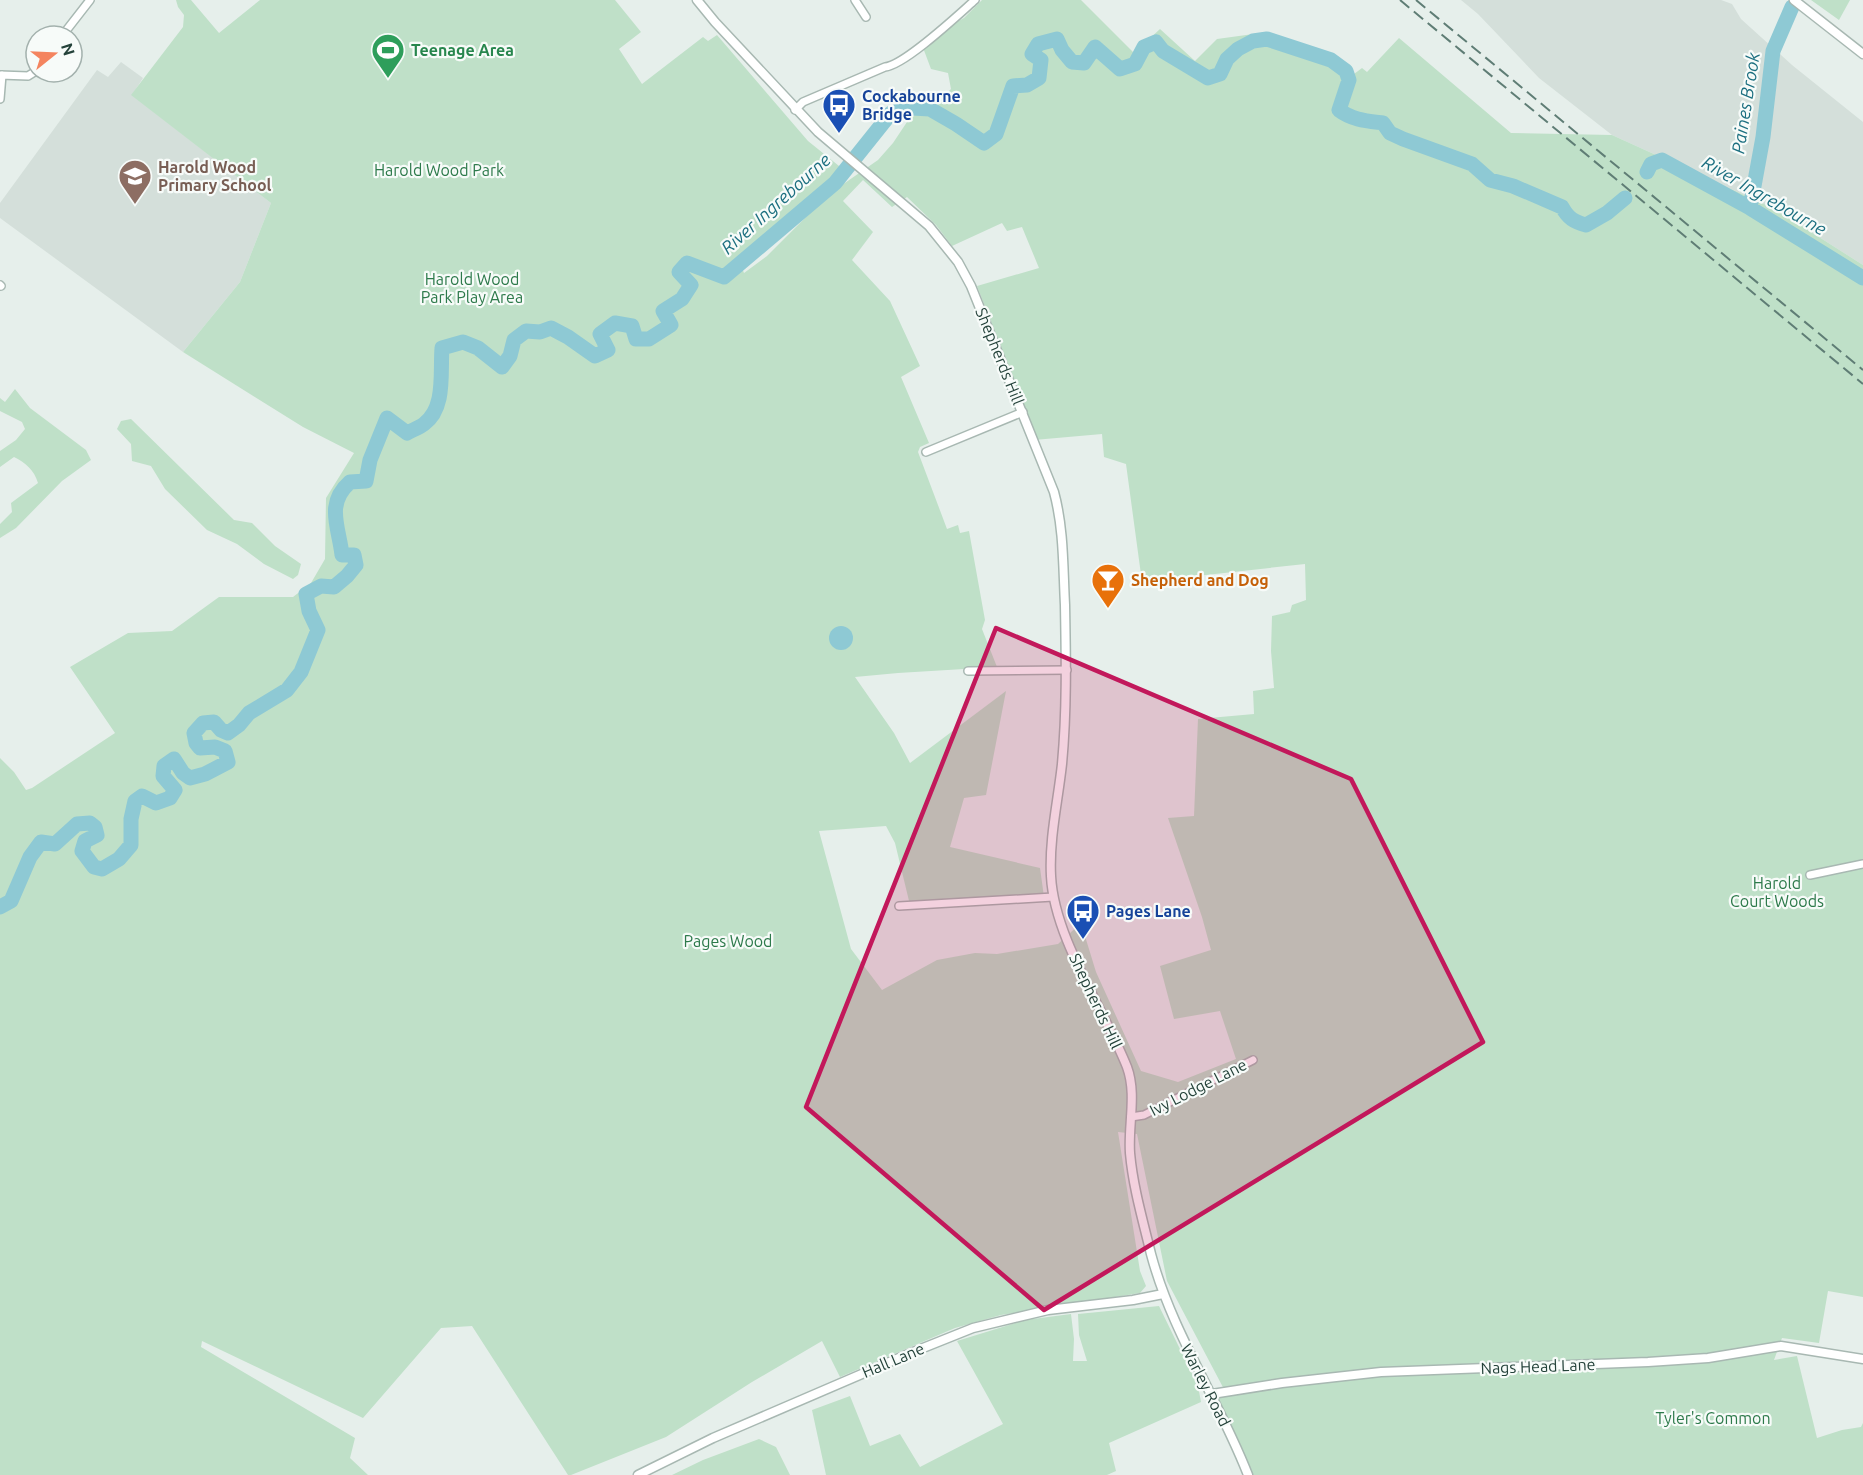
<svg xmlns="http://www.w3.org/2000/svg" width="1863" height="1475" font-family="Ubuntu,sans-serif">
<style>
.built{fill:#d4dfda}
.green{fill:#bfe0c8;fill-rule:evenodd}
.water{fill:#8ec9d4}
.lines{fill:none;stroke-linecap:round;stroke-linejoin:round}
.river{stroke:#8ec9d4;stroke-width:15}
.minor-casing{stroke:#a8b8b2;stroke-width:10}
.tertiary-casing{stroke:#a8b8b2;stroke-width:11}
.minor{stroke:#fff;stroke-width:7}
.tertiary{stroke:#fff;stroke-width:8}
.rail{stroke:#5f7d75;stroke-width:2;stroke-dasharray:12 6;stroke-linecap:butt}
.marked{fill:#c2185b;fill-opacity:0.2;stroke:#c2185b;stroke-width:4.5;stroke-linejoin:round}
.labels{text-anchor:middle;stroke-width:4.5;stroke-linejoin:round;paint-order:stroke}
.leisure-label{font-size:16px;font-weight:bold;fill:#27864d;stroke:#f7fbf9;text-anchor:start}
.transit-label{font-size:16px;font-weight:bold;fill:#164399;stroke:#f7fbf9;text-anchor:start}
.education-label{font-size:16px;font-weight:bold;fill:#785e54;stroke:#f7fbf9;text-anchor:start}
.park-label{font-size:16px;fill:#2d7a4b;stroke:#f7fbf9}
.street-label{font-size:16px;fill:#24423a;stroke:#f7fbf9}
.food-label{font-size:16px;font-weight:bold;fill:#c56008;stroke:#f7fbf9;text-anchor:start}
.water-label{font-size:18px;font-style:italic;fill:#1c6f80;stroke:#f7fbf9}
</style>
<rect width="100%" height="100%" fill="#e6efeb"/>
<path class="built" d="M1461,0H1721L1732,4L1741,19L1792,65L1863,122V265L1775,209L1612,135L1539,78L1478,14Z
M121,62L143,78L132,95L271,203L240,282L183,352L0,218V203L97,70L108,77Z"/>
<path class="green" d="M176,0H191L219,33L260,0H615L641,32L619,49L642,84L703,37L708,41L717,35L808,141L844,170L835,183L740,263L744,273L767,256L829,194L878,160L893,143L911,116L927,113L951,89L948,73L931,69L922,45L938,32L964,18L982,0H1081L1134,53L1160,29L1195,61L1217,39L1268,32L1336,59L1348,67L1354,74L1362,68L1367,72L1399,38L1511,133L1612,135L1775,209L1863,265V1297L1828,1291L1819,1343L1782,1338L1774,1360L1797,1356L1817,1438L1842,1430L1861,1427L1863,1423V1475H1244L1212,1394L1226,1393L1167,1281L1137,1134L1118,1132L1140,1271L1146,1286L1140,1293L1001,1315L955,1328L840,1377L822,1341L752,1382L666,1437L571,1475H568L472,1326L441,1328L363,1418L202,1341L201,1347L355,1438L350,1458L368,1475H0V758L14,772L26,790L32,788L115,733L70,667L128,633L172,631L219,597H293L311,583L325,559L326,498L354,453L303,427L183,352L240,282L271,203L131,95L183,27L184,15L178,7ZM863,180L892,207L907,197L936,225L952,246L1002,223L1007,231L1022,227L1039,268L977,286L1015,382L1011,384L1034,440L1102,434L1104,457L1126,464L1142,582L1305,564L1306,600L1292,605L1290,612L1272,616L1271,651L1274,688L1253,691L1254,714L1198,719L1194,816L1168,818L1202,917L1211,950L1160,966L1174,1019L1220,1011L1236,1059L1178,1082L1141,1071L1096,972L1081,923L1058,944L997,954L975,953L937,960L882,990L851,949L819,831L886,826L895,843L910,905L1044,897L1040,868L950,847L964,798L986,795L1006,691L910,763L894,733L855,677L898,673L997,667L982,629L985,620L969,531L960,533L958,525L947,529L918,452L920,447L929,443L901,377L920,366L890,301L852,260L873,232L843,201Z
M1811,0H1850L1839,20Z
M15,389L30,408L86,450L91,460L62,481L16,528L0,538V524L12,512L11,503L38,483C34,470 26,463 14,457L0,467V451L16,440L25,429L22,422L0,411V398L5,402Z
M131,419L234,520L252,523L275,546L301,564L298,575L293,579L264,564L237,544L207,530L165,489L151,466L132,461L131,444L117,429L121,421Z
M1159,1306L1198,1386L1201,1402L1109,1443L1116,1471L1107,1475H826L812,1410L850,1396L870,1446L900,1434L920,1467L1003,1424L957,1341L1025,1320L1071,1314L1074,1339L1073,1361H1087L1079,1335L1078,1314Z
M759,1439L776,1447L790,1475H672L703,1460Z"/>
<path class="water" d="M829 638a12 12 0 1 1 24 0a12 12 0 1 1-24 0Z"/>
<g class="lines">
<path class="river" d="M1647,172L1651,164L1662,160L1750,208L1863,278
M1750,208L1763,137L1773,51L1792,7
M0,907L11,901L30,857L41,842L55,844L77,824L90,823L95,827L97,835L85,841L82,851L94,867L102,869L119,859L131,845V819L135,801L142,796L156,803L170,798L175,790L163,776L164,766L174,759L183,773L190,778L205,774L228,762L225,751L215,747L200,748L196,743L194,733L203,723L214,722L221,730L228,733L239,725L249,713L287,690L301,672L318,630L309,611L306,594L321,586L334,587L347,576L356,565L354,555H342C339,527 325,504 350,482L366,481L370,460L387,418L407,433C412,430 419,428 424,424C446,408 440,373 442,348L463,342L478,348L502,367L510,356L514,340L526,331L540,332L551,328L568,337L595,356L608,350L600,334L615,323L632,326L636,339H649L671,325L663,311L682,299L691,285L679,272L687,263L724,277L835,183L891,113L912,108L930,109L956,124L984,143L996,134L1013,86L1027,85L1039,78L1041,60L1032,54L1038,44L1057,39L1062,50L1072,62L1084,63L1095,47L1120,69L1135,64L1144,47L1156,42L1163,51L1208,78L1220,74L1227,59L1238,49L1253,41L1267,39L1331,60L1346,71L1349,80L1339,110C1352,120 1368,121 1383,123L1390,133L1403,139L1472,164L1490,180L1513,186L1562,207C1568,218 1574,222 1586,225L1607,213L1625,198"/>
<defs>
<path id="minor" d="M855,0L866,17
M62,36L90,0
M0,75L28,76L36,71
M0,99L2,75
M795,110L803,102L885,67C905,65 958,15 975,0
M0,285L1,286
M926,452L1023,412
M968,671L1067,670
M1810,875L1863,864
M899,906L1053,897
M1131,1117L1144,1115L1253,1060"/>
<path id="tertiary" d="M697,0L715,22L818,132L929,226L958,262L971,286L1054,492C1064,529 1063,567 1065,605C1066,658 1067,710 1062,764C1058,801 1049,839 1051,876C1054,938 1104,1009 1127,1067C1137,1094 1128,1125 1130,1153C1133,1187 1143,1221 1151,1254C1172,1333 1219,1400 1248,1475
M1794,0L1863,54
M1212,1394L1282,1383L1381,1372L1648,1362L1708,1358L1781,1346L1863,1359
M638,1475L713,1438L913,1352L973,1328L1048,1310L1133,1300L1163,1294"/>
</defs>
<use href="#minor" class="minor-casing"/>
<use href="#tertiary" class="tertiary-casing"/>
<use href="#minor" class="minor"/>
<use href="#tertiary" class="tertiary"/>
<path class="rail" d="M1400,0L1863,384
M1416,0L1863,370"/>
</g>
<path class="marked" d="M996,628L1351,779L1483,1042L1044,1310L806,1107Z"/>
<defs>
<symbol id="stadium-pin" viewBox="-11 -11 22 30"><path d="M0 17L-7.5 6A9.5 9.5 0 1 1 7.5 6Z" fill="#2e9e5b" stroke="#f7fbf9"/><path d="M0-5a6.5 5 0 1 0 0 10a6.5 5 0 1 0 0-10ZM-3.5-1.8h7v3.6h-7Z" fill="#fff"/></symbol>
<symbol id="bus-pin" viewBox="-11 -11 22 30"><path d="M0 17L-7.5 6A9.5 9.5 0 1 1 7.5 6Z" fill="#1a4fb4" stroke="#f7fbf9"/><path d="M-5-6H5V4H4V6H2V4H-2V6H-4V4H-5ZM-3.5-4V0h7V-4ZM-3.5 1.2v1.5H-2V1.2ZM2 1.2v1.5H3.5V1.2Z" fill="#fff"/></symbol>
<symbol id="school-pin" viewBox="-11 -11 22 30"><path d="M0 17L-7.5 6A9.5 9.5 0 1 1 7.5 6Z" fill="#8d6e63" stroke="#f7fbf9"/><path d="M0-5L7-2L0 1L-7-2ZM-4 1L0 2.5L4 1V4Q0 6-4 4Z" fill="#fff"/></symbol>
<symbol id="bar-pin" viewBox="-11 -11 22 30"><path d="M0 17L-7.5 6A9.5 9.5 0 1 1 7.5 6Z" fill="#e8710a" stroke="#f7fbf9"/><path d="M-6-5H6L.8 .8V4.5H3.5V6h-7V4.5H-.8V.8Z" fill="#fff"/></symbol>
</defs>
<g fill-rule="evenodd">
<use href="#stadium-pin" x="369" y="31" width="38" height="52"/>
<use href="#bus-pin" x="820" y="86" width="38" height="52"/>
<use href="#school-pin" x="116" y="157" width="38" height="52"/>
<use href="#bar-pin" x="1089" y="561" width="38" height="52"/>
<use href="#bus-pin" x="1064" y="892" width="38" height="52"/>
</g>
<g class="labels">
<g class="leisure-label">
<text x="411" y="56">Teenage Area</text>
</g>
<g class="transit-label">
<text x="862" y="102">Cockabourne<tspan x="862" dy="18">Bridge</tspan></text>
<text x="1106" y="917">Pages Lane</text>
</g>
<g class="education-label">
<text x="158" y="173">Harold Wood<tspan x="158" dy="18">Primary School</tspan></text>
</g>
<g class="park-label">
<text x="439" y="176">Harold Wood Park</text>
<text x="472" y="285">Harold Wood<tspan x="472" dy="18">Park Play Area</tspan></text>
<text x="1777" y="889">Harold<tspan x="1777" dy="18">Court Woods</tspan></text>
<text x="728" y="947">Pages Wood</text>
<text x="1713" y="1424">Tyler's Common</text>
</g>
<g class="street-label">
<text transform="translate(1000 356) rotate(68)" y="6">Shepherds Hill</text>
<text transform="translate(1096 1001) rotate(65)" y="6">Shepherds Hill</text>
<text transform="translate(1198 1087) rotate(-27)" y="6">Ivy Lodge Lane</text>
<text transform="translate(893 1360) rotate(-23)" y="6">Hall Lane</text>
<text transform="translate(1538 1366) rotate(-2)" y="6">Nags Head Lane</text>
<text transform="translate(1206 1385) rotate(63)" y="6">Warley Road</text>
</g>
<g class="food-label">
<text x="1131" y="586">Shepherd and Dog</text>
</g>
<g class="water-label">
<text transform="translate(1746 103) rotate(-81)" y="6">Paines Brook</text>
<text transform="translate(1764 196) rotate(30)" y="6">River Ingrebourne</text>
<text transform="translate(776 204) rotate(-42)" y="6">River Ingrebourne</text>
</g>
</g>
<g transform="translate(54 54) rotate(72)"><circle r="28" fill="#f7fbf9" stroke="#a3b1ad" stroke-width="1.5"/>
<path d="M0-4.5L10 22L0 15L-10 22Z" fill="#f4845f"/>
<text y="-9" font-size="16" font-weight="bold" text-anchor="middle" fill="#24423a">N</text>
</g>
</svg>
